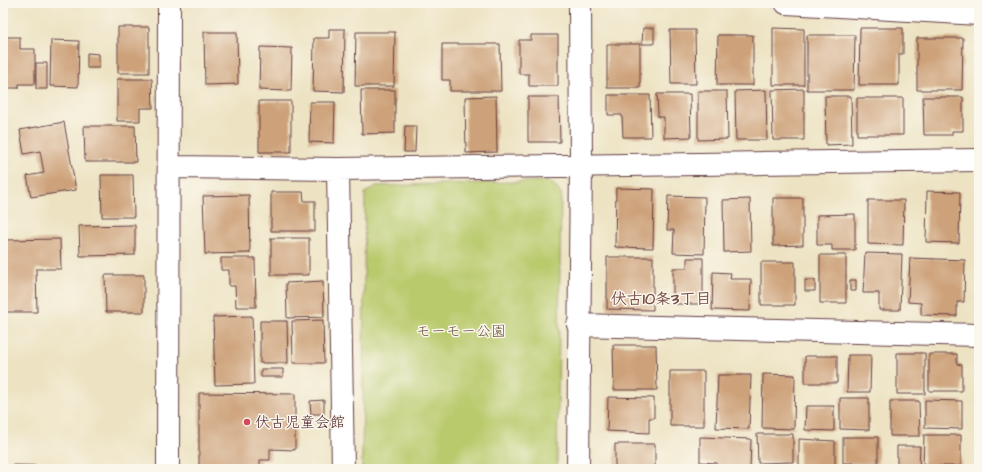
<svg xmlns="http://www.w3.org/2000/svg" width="982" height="472" font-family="'Architects Daughter','Klee One',sans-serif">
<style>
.green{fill:#b9ca6d;stroke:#82744c}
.building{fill:#cda27a}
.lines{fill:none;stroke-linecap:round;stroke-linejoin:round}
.minor-casing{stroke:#623c42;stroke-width:24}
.minor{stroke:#fff;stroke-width:22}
.poi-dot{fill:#d1495b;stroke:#fbf7ec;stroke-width:1.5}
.labels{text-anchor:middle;stroke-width:3;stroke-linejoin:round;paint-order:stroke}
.park-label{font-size:15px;fill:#6b523f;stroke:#fbf7ec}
.poi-label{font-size:15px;fill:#4a1f2b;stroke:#fbf7ec;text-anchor:start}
.neighbourhood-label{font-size:16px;font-weight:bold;fill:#784d47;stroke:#fbf7ec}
</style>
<rect width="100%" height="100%" fill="#fbf7ec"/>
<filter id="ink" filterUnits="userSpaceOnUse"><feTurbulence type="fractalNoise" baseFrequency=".025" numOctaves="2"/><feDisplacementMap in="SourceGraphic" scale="8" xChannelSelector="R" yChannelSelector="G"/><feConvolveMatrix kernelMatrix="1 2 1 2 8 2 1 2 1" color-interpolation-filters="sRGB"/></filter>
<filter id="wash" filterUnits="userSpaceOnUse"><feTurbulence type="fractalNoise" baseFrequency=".012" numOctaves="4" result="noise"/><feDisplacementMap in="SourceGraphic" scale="16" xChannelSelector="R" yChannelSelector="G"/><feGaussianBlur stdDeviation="0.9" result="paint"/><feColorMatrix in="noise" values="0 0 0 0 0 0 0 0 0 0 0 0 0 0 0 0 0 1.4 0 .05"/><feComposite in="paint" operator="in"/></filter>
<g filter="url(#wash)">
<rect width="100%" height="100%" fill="#ede3c3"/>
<path class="green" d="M550,181L561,193L557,469H362L365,193L376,186Z"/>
<g id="blocks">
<path class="building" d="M118,27H149V73H118Z
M643,28H654V44H642Z
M773,28L804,29V85H773Z
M860,28H903V54H899V85H859Z
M329,29H345L344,92L313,91L314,38H329Z
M670,30H695L696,84H671Z
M204,32H237L238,84L205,85Z
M356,32H395L394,86H355Z
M531,35H558V86H529V74H519V40H531Z
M718,35H753V85H717Z
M807,35H855L854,90H807Z
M3,37H20V49H35V84H19V88H3Z
M917,38H963L962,90H917Z
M51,40L79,41L78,87L50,86Z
M442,44H500L501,91H450V80H442Z
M607,44H640V88H607Z
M260,47L292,48L291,91L259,90Z
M87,53L99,54V68H87Z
M36,63H47V89H36Z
M117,79H152L153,108H140V121H117Z
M804,89V140H773L772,90Z
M361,90H395V133L362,134Z
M766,90L767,140H736L735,91Z
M698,91H727L728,139L698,140Z
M657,94H690L691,137L664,138V117H658Z
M608,95H650L651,137H623L622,115H608Z
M496,96L497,152L466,153L465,97Z
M825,96H851L852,144L826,145Z
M528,97H559L560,142H528Z
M923,97H963V131H952V135H924Z
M857,98H903V135H857Z
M259,101H291V152H259Z
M310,102H335L334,143L309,142Z
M64,122L76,190L31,197L27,176L44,173L40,151L24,154L20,130Z
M84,126H135L136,162H85Z
M405,126H416L415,152H404Z
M101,175H133L134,217H102Z
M616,188L654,189L653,248L615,247Z
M927,191L960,192L959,243L926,242Z
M271,192H303L304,201H315V231H271Z
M249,195L250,253L205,254L203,196Z
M668,196L705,197L704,254L673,253L674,230H667Z
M773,198H803V245L773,246Z
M750,199L751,251L724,252L723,200Z
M868,200H904L903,245L868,244Z
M855,214V250H832V245H817V215Z
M135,225V255L80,256L79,226Z
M271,238H309V275H271Z
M60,239L61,269H36L37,312H3V240Z
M865,253L902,254L900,310H879V293H863Z
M820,255H846V303H820Z
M607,257H653V310L607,309Z
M221,258H255L256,307H236L235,286H229V270H221Z
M687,258H703V304H673V268H687Z
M910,258L965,260L964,302H957V316L921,315V303L908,302Z
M761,262H795V305H761Z
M713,272L731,273L730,279H751L750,311L712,310Z
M105,275H144V312H106Z
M805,280H815V291H805Z
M850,280H856V291H850Z
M323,281L324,317L287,318L286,283Z
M252,316L254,384L215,385L213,317Z
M323,320L324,363H293L292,321Z
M260,321H287L288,363H260Z
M613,345H656L657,390H614Z
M897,353H925V394H897Z
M929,354H957V364L962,365V391H929Z
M848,355H871L870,392H847Z
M805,356H837V383H805Z
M261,369H283V377H261Z
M670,371H704V426H670Z
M763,374L795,375L794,429L762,428Z
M718,375H751L749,429L716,428Z
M199,393L295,394V450L270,449V460H260V469H199Z
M608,397L654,398V418H649V433L607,431Z
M840,398H869V430L840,429Z
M324,400V414H311L310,401Z
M925,400L962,401V429L925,428Z
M890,401H919L920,436H890Z
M806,406H834V431L805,430Z
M757,434H793V462L758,463Z
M924,435H961V466H934V469H923Z
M700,437L751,439L750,469H717V463L700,462Z
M843,437H878V463H843Z
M799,439L835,441V469H799Z
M615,444H655V469H615Z
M897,446H920L919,469H897Z
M11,465L61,466V469H11Z"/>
</g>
</g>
<g filter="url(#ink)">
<use href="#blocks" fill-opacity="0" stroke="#623c42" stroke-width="1"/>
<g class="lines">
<defs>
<path id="minor" d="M786,3L979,14
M169,167L338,169L979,160
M338,169L343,469
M578,325L979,335
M168,469L169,3
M578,469L581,164L580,3"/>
</defs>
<use href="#minor" class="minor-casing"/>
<use href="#minor" class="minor"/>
</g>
</g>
<circle class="poi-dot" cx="247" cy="422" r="4"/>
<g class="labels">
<g class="park-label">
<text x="461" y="336">モーモー公園</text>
</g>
<g class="poi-label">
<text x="255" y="427">伏古児童会館</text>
</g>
<g class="neighbourhood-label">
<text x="661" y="304">伏古10条3丁目</text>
</g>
</g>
<rect width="982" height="472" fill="none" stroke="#fbf7ec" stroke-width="16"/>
</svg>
